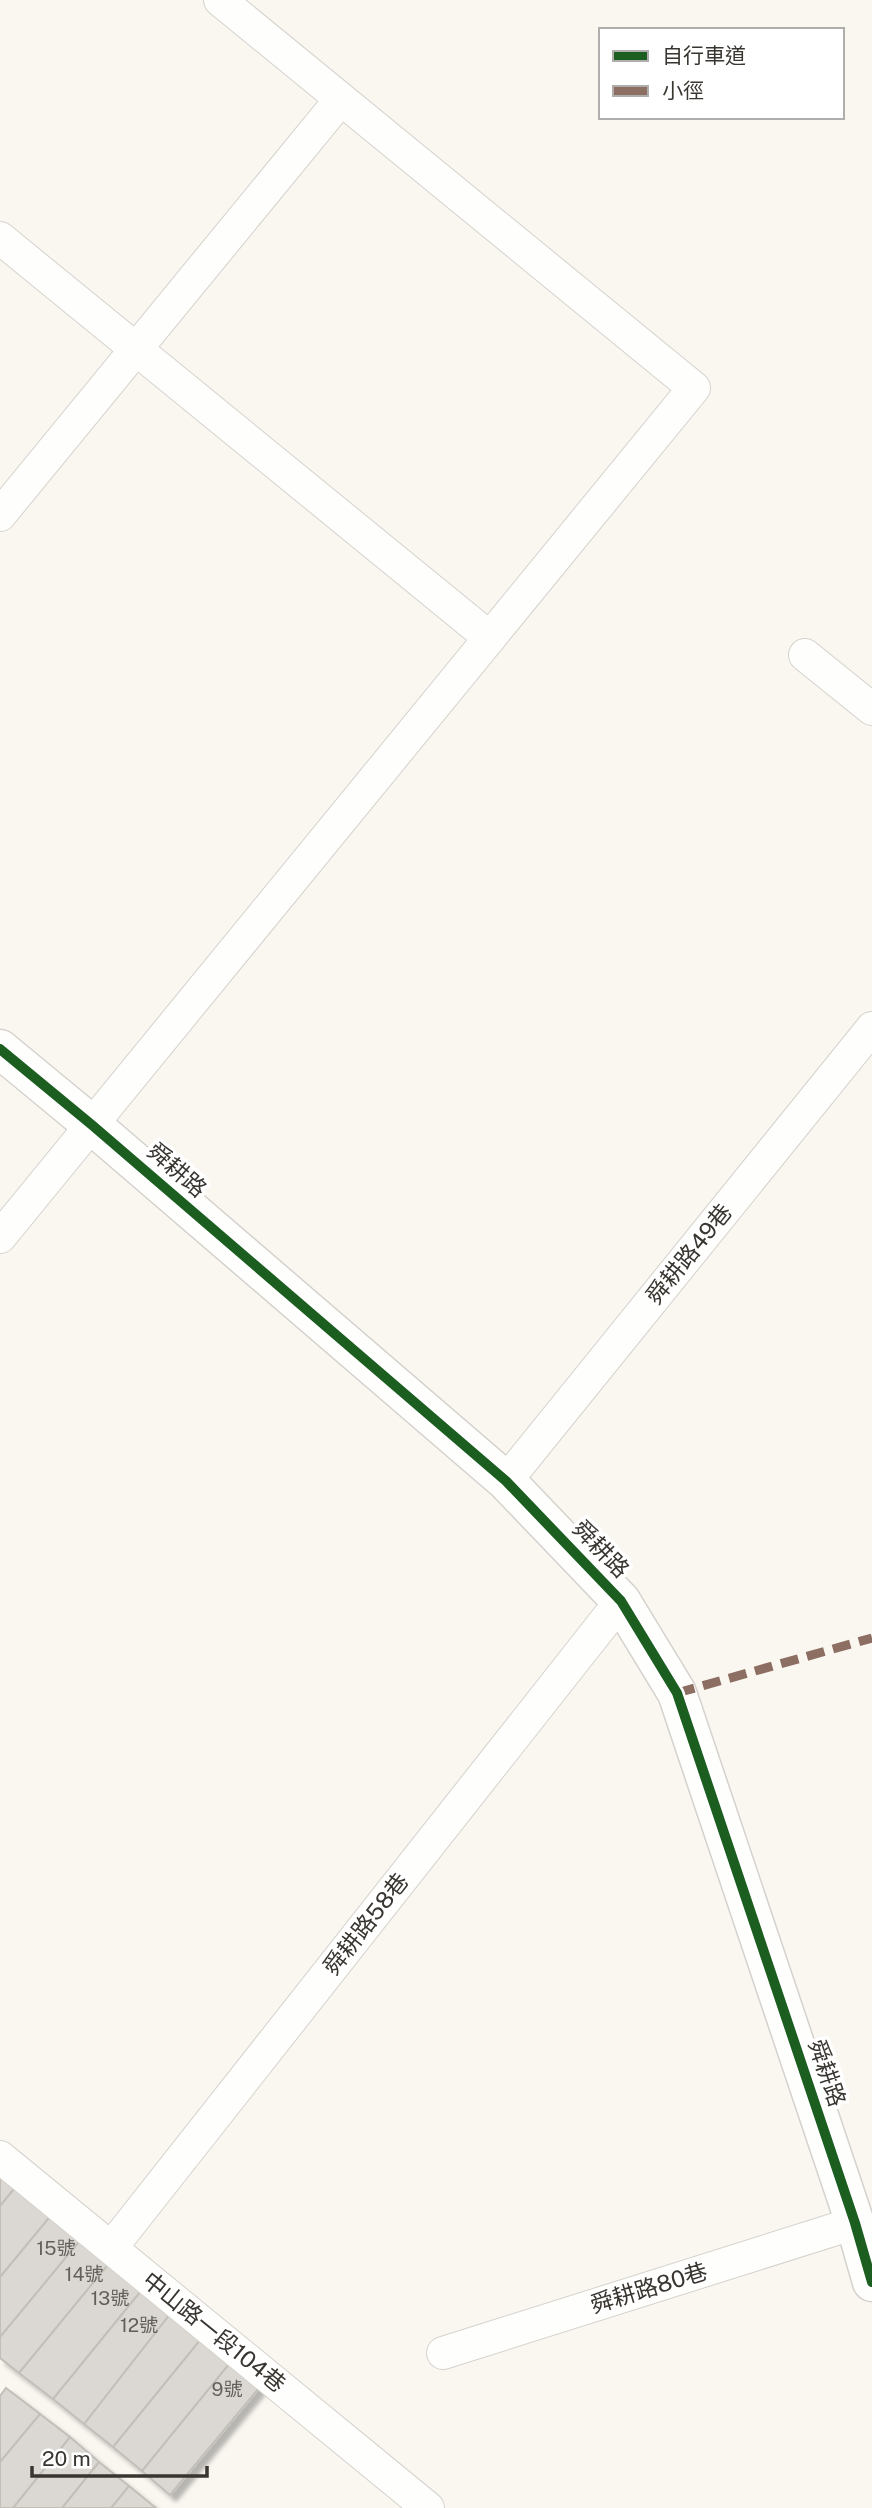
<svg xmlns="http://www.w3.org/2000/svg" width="872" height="2508" font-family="'Public Sans','Noto Sans TC',sans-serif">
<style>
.building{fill:#dbd8d3;stroke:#c2bfb9;stroke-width:2;filter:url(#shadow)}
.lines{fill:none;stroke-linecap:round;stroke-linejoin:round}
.lane-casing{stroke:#d5d2cd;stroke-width:34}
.secondary-casing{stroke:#d5d2cd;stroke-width:41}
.lane{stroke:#fefefd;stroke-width:32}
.secondary{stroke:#fefefd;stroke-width:38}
.quiet{stroke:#8d6e63;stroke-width:9;stroke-dasharray:18 9;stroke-linecap:butt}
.cycleway-casing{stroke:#fff;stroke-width:15}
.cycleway{stroke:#1b5e20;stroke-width:10}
.labels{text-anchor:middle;stroke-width:7;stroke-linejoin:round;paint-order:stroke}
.number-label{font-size:19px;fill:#625e59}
.street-label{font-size:23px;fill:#393530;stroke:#fff}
</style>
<defs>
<filter id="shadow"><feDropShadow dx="6" dy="6" stdDeviation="2" flood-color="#0004"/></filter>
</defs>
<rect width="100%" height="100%" fill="#faf7f1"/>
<path class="building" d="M0,2170L18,2184L0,2206Z
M18,2184L53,2213L0,2277V2206Z
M53,2213L82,2238L0,2337V2277Z
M82,2238L111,2261L19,2373L0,2358V2337Z
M111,2261L145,2286L53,2399L19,2373Z
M145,2286L174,2309L84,2424L53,2399Z
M174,2309L205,2334L113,2447L84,2424Z
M205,2334L234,2358L142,2471L113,2447Z
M234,2358L264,2382L170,2495L142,2471Z
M6,2388L40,2414L0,2462V2396Z
M40,2414L70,2437L13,2508H0V2462Z
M70,2437L99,2462L62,2508H13Z
M99,2462L129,2486L111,2508H62Z
M129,2486L156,2508H111Z"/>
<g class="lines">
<defs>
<path id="lane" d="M0,238L490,638
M0,515L341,99
M805,655L872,709
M0,1237L694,388L220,0
M506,1481L872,1028
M0,2157L428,2508
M111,2248L621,1601
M443,2353L855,2223"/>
<path id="secondary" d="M0,1049L92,1125L506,1481L621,1601L677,1693L855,2223L872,2282"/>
</defs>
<use href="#lane" class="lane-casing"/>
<use href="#secondary" class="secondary-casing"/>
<use href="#lane" class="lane"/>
<use href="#secondary" class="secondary"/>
<path class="quiet" d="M677,1693L872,1638"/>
<defs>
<path id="cycleway" d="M0,1049L92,1125L506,1481L621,1601L677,1693L855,2223L872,2282"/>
</defs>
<use href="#cycleway" class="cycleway-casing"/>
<use href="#cycleway" class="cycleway"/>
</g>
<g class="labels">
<g class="number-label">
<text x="56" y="2255">15號</text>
<text x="84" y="2281">14號</text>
<text x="110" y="2305">13號</text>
<text x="139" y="2332">12號</text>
<text x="227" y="2396">9號</text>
</g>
<g class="street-label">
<text transform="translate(177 1170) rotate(41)" y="8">舜耕路</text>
<text transform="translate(689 1254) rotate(-51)" y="8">舜耕路49巷</text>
<text transform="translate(601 1549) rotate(46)" y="8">舜耕路</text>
<text transform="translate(366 1924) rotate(-52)" y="8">舜耕路58巷</text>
<text transform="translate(827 2073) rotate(71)" y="8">舜耕路</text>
<text transform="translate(649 2288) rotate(-17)" y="8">舜耕路80巷</text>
<text transform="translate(214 2332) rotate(39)" y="8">中山路一段104巷</text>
</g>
</g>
<rect x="599" y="28" width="245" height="91" fill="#ffffff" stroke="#b0aeac" stroke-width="2"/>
<rect x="613" y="51" width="35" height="10" fill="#1b5e20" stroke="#b0aeac" stroke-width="2"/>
<text x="662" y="63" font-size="21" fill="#393530">自行車道</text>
<rect x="613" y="86" width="35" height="10" fill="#8d6e63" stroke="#b0aeac" stroke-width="2"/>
<text x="662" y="98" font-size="21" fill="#393530">小徑</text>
<path d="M32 2466v10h175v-10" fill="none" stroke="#393530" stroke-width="3.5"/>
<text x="42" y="2466" font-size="21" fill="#393530" stroke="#ffffff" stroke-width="5" paint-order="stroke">20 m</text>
</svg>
